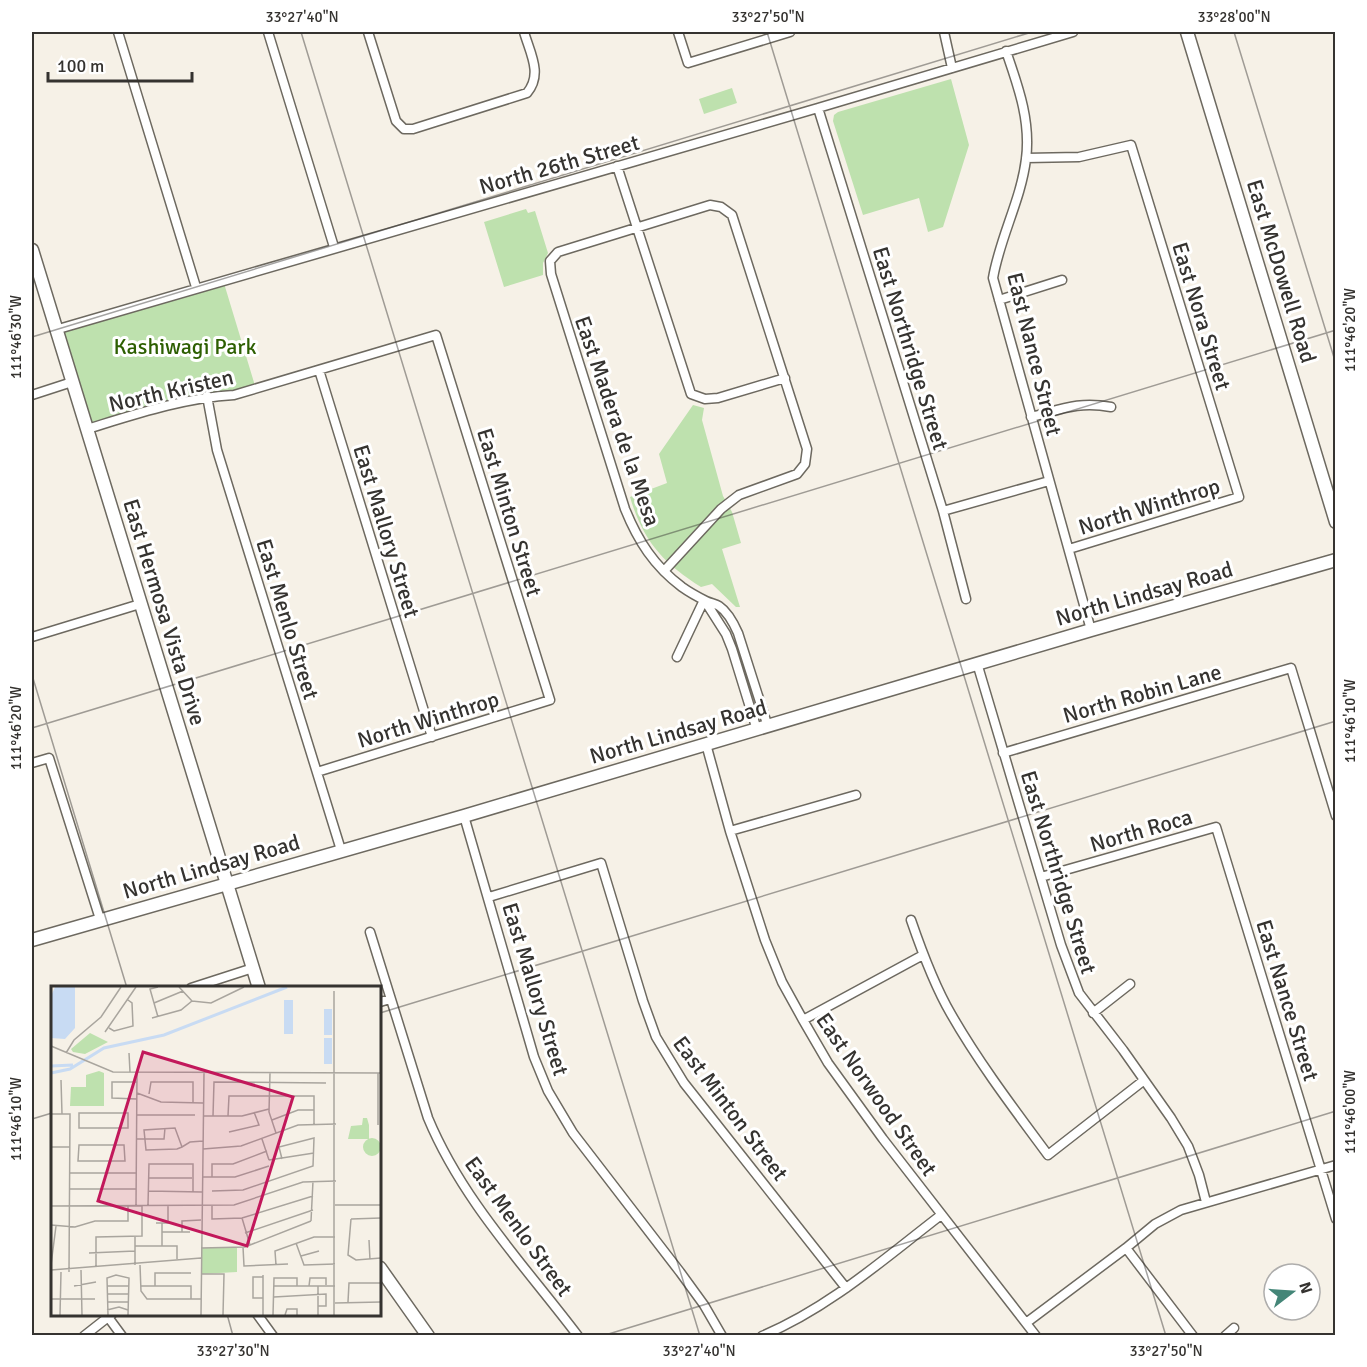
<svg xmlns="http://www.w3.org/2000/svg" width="1367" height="1367" font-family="Signika,sans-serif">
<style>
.green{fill:#bee1ae}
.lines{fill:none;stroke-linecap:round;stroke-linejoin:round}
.street-casing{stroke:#6d6960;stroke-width:11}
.secondary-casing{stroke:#6d6960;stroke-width:15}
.street{stroke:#fff;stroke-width:8}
.secondary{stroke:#fff;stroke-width:12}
.ticks{fill:none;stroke:#353330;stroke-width:1.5;stroke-opacity:0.45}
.labels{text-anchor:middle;stroke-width:6;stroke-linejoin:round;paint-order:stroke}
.street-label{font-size:22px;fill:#353330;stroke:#fff}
.park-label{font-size:22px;fill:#2d5f02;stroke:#fff}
.inset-river{fill:none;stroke:#c8dbf3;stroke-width:3}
.inset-road{fill:none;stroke:#a9a59e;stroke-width:1.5}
.view{fill:#c2185b;fill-opacity:0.15;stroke:#c2185b;stroke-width:3}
.inset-edge{fill:none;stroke:#353330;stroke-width:3}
.neatline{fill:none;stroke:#353330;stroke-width:2}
.ticks-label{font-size:15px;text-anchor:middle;fill:#353330}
</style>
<rect width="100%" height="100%" fill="#f6f1e7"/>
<path class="green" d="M951,79L969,145L943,227L928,232L919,198L863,215L833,121L834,115L838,112Z
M732,88L737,103L704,114L699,99Z
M526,209L528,213L535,211L548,253L543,263V275L504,287L484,222Z
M223,280L256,389L207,396L87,429L55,330Z
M693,405L704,408L702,420L723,496L732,512L741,543L722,549L740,607H736L712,584L701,587C663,563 643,541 630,497L667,483L659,454Z"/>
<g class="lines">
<defs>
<path id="street" d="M118,32L196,287
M268,32L334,247
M368,32L396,121L404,129H413L527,93C543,74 530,53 524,32
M678,32L688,63L790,32
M944,32L952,68
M1006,51C1018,86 1031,121 1026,159C1021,200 1000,237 993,278L1091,630
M818,108L943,511L966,599
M1026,158L1079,157L1131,145L1239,497L1069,549
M617,166L691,394L705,399L718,398L785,378
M999,300L1062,280
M55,330L818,108L1073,32
M319,370L432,737
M32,395L72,382
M207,396L217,450L341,850
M1031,417C1062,409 1079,401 1111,407
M87,429C136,414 183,398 234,395L436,335L550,700L317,772
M943,511L1049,481
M664,571L721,509L739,495L797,474L805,464L807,449L732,215L721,207L710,205L558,252L550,261L551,274L625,509C638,541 654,566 682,587C689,592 698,597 706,601C710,603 716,604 719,606C728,612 734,624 738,633L768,727
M705,601L726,634L732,649L757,730
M32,637L140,604
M677,657L704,600
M977,663L1061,945L1079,993L1123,1050L1171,1118L1188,1146L1199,1175L1206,1202
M706,744L730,831L765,940L782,982L803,1020L828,1063L883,1139L1036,1336
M1003,753L1291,668L1336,816
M32,763L49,758L100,919
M464,816L534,1057L548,1091L573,1133L680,1272L704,1305L722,1336
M730,831L856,795
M1041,877L1216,827L1336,1219
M489,897L601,863L643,1001L656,1037L684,1083L846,1288
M911,920C922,952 934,985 951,1014C979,1063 1014,1109 1048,1155L1143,1081
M370,932L428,1118C462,1200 525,1266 578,1336
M191,988L253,968
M380,1002L390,999
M1093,1013L1130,984
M803,1020L923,955
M1126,1248L1193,1336
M257,1314L273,1336
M108,1317L122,1336
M1026,1323L1126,1248L1155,1224L1181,1210L1336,1165
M84,1336L112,1314
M762,1336C829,1308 885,1258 941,1215
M1225,1336L1234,1328"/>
<path id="secondary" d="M1187,32L1336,522
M32,250L259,988
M32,940L464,816L1091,630L1336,560
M380,1268L428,1336"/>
</defs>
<use href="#street" class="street-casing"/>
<use href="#secondary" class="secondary-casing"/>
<use href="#street" class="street"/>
<use href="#secondary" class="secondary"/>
</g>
<path class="ticks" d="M301,32L700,1336M767,32L1166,1336M1234,32L1336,364M32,337L1032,32M32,675L127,988M32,728L1336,330M380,1013L1336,721M32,1119L52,1113M227,1314L233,1336M602,1336L1336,1111"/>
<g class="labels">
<g class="street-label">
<text transform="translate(559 164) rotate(-16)" y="8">North 26th Street</text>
<text transform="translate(1282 271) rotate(73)" y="8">East McDowell Road</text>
<text transform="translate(1202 316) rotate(73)" y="8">East Nora Street</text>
<text transform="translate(911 348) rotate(73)" y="8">East Northridge Street</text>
<text transform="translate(1035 354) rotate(76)" y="8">East Nance Street</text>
<text transform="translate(171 390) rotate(-13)" y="8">North Kristen</text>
<text transform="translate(618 421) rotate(71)" y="8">East Madera de la Mesa</text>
<text transform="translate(1149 506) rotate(-17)" y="8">North Winthrop</text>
<text transform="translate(510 512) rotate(73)" y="8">East Minton Street</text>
<text transform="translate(387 531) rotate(73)" y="8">East Mallory Street</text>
<text transform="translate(1144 593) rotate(-16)" y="8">North Lindsay Road</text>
<text transform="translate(165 612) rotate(73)" y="8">East Hermosa Vista Drive</text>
<text transform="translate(288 619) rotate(73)" y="8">East Menlo Street</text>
<text transform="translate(1142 693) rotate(-16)" y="8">North Robin Lane</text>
<text transform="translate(428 719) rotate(-17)" y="8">North Winthrop</text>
<text transform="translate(678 731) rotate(-16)" y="8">North Lindsay Road</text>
<text transform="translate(1141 830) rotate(-16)" y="8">North Roca</text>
<text transform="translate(211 866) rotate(-16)" y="8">North Lindsay Road</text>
<text transform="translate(1059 872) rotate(73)" y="8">East Northridge Street</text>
<text transform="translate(536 989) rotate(73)" y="8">East Mallory Street</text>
<text transform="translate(1288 1000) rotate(73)" y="8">East Nance Street</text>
<text transform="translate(877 1094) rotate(55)" y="8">East Norwood Street</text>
<text transform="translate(731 1108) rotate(53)" y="8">East Minton Street</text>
<text transform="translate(519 1226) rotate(54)" y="8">East Menlo Street</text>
</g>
<g class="park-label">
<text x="185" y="354">Kashiwagi Park</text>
</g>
</g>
<g transform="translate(51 986)">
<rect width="330" height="330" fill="#f6f1e7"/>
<path d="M39,47L57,56L34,68L22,66L20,63ZM48,85L53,87V120H19L20,101H35V89ZM312,132H316L318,139V153H297L300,140L311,139ZM312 161a9 9 0 1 1 18 0a9 9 0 1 1-18 0ZM150,262H186V286L150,288Z" fill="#bee1ae"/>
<path d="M4,1H24V42L14,53L0,52V10ZM233,14H242V48H233ZM273,23H281V49H273ZM273,52H281V78H273Z" fill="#c8dbf3"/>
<path class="inset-river" d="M0,80L22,79M0,87L19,83L53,62L113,49L236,1"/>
<path class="inset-road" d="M128,1L141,15M283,5V329M103,17L132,5M107,31L99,3L107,1M101,32L130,24L141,15L160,17L193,1M58,42L63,45L82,40L81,17L77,14M54,46L85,1M0,60L62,86L330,87M15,67L23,54L50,31L70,1M78,67L79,86M219,87L218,126L225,147M10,94L11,128M86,107L110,116L152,117M98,108L100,96H142V116M86,113L61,112V96H86M28,127H77V142H28ZM0,128H19L18,286M86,129H144M152,130H191L218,123M162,130L163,96L275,97M177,130L178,110H263V138M221,134L247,124H263M327,139V87M178,146L208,139L203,126M86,153H113L114,142M211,153L218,174M28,159H73L74,175H27ZM0,161H19M131,161L124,142L93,144L95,164L126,163L131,161L139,156L152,155M152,163L190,160L247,139L285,138M218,174L263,167M19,187H85M151,191H184L218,180M161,191V178H182L216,165M98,192H141M18,203H85M97,205L151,206M161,205L192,204L262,180L263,152L228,161L231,173M97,219L98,178H142V206M284,219H330M0,220L183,219L252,196L285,195M85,220L86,86M161,220V233L191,232L262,210M191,232L199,259M300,233L297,269L305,274L330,272M300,233L330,232M260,235L262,195M105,237H117V220M0,239L24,241L44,235H77V220M111,246H139M131,246V235L150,234M194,247L262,224M318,254L319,274M245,257L253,279L284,278M84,260H126V273M111,260V237M192,261L193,280L237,278M150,262L194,261L260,235M38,267L84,265M250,270L268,265M0,279L5,240M84,279V250M89,279L90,305L96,313H150M225,279L224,265L263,251H284M45,280V251L91,250V220M0,284L150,272M30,284L31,329M150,288H173L172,329M23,300L45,296M56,300H78M90,300H140V313M104,300V287H140M223,300H284M258,300L259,292H275V299M56,308H77M223,311L275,308V320H267M212,312H202V291H212M0,313H44M56,316H77M297,316L298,297H330M284,317L330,316M56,324L68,321L77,324M9,329L10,286M57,329L56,292L65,289L78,292L77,329M150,329L153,87M212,329V289M222,329L223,292H246V300M234,329L236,323H246V329M267,329V300"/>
<path class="view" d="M92,66L242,111L196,260L47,215Z"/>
<rect width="330" height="330" class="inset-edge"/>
</g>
<rect width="1367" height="1367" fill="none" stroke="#ffffff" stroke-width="66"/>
<g transform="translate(1292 1292) rotate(73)"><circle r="28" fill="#ffffff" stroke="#aeadac" stroke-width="1.5"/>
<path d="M0-4.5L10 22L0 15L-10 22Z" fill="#448678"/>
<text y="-9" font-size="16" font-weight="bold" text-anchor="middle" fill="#353330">N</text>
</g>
<path d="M48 72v9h144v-9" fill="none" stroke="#353330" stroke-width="3"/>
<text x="57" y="72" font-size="18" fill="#353330" stroke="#ffffff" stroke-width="4.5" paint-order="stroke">100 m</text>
<rect x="33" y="33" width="1301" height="1301" class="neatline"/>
<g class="ticks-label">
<text x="302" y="22">33°27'40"N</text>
<text x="768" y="22">33°27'50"N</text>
<text x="1234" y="22">33°28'00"N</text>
<text transform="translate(1350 330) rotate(-90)" y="5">111°46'20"W</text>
<text transform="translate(16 337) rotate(-90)" y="5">111°46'30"W</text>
<text transform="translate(1350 721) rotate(-90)" y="5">111°46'10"W</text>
<text transform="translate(16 728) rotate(-90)" y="5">111°46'20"W</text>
<text transform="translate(1350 1112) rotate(-90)" y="5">111°46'00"W</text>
<text transform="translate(16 1119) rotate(-90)" y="5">111°46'10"W</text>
<text x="233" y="1356">33°27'30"N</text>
<text x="699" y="1356">33°27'40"N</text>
<text x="1166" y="1356">33°27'50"N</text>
</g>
</svg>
